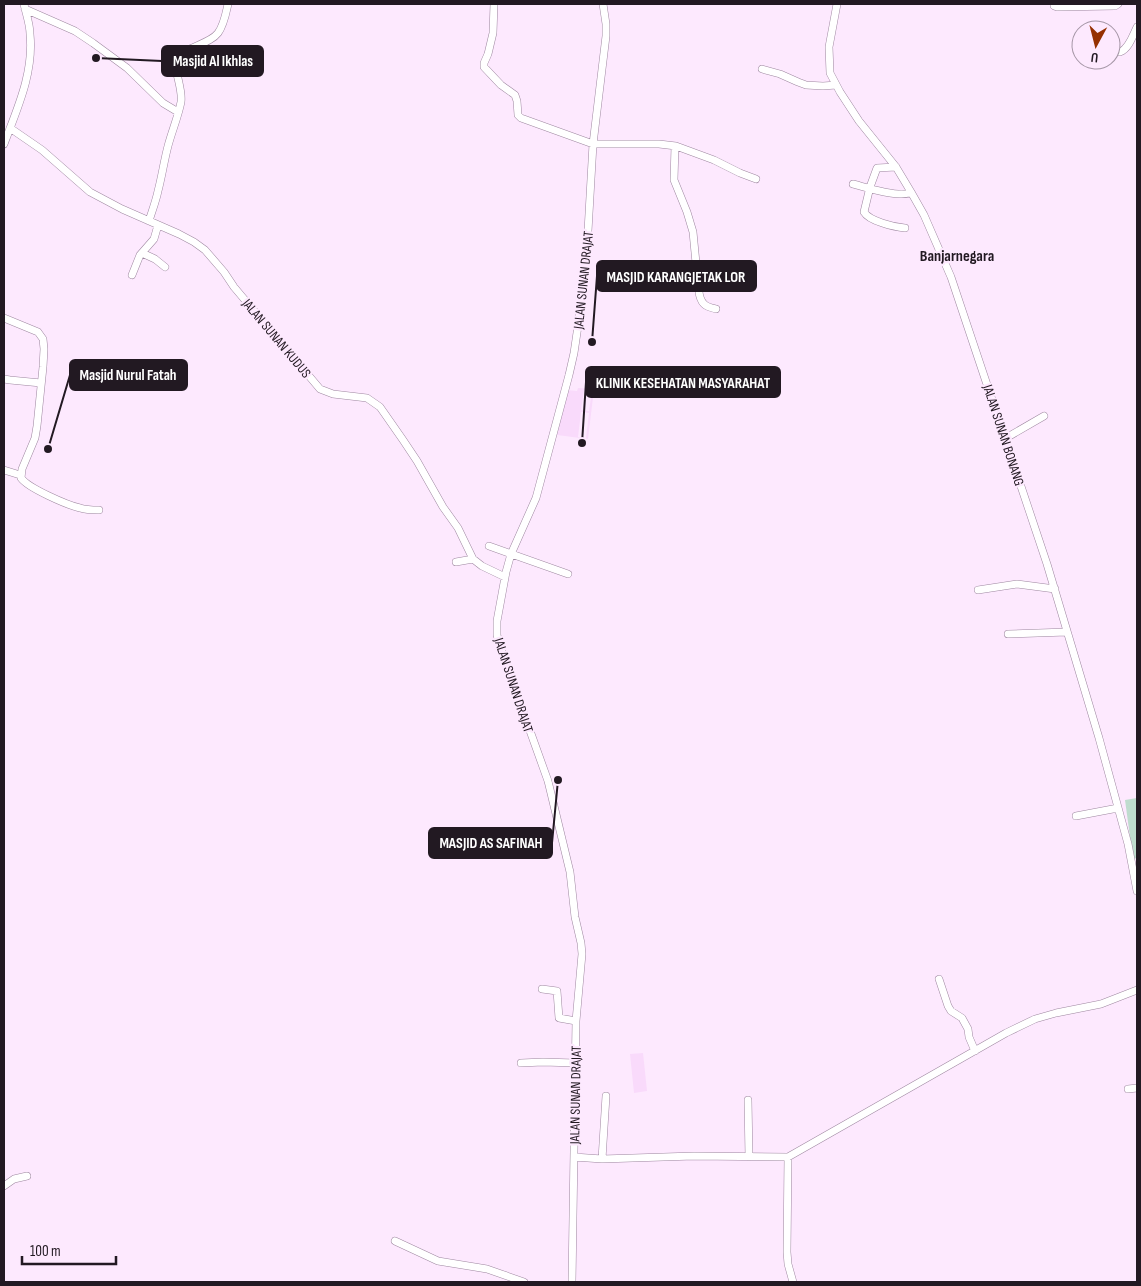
<svg xmlns="http://www.w3.org/2000/svg" width="1141" height="1286" font-family="'Sofia Sans Condensed',sans-serif">
<style>
.built{fill:#f9dafb;fill-rule:evenodd}
.green{fill:#bfdcce}
.lines{fill:none;stroke-linecap:round;stroke-linejoin:round}
.minor-casing{stroke:#9e87a0;stroke-width:8}
.minor{stroke:#fff;stroke-width:7}
.labels{text-anchor:middle;stroke-width:4.5;stroke-linejoin:round;paint-order:stroke}
.street-label{font-size:14px;fill:#221922;stroke:#fde9fe}
.quarter-label{font-size:16px;font-weight:bold;fill:#221922;stroke:#fde9fe}
.leader{fill:none;stroke:#221922;stroke-width:2}
.callout-dot{fill:#221922;stroke:#fde9fe;stroke-width:2}
.callout{fill:#221922;stroke:#221922;stroke-width:2}
.callout-label{font-size:15px;text-anchor:middle;font-weight:bold;fill:#fff}
</style>
<rect width="100%" height="100%" fill="#fde9fe"/>
<path class="built" d="M578,388L594,389L588,439L557,435L567,390L577,391ZM584,390H592L589,411L581,410ZM581,412L589,413L586,438L578,437Z
M643,1053L647,1091L634,1093L630,1054Z"/>
<path class="green" d="M1137,798V858L1133,859L1125,800Z"/>
<g class="lines">
<defs>
<path id="minor" d="M494,4L493,33L488,54L484,63V67L501,85L515,95L517,101L518,115L521,118L593,144H659L676,146L714,160L740,173L756,179
M837,4L829,47L830,73L840,92L859,121L896,167L911,192L924,215L951,277L1047,564L1099,738L1128,844L1137,891
M1054,4V6L1057,7L1115,6L1118,4
M25,9L75,31L93,43L127,68L163,103L178,112
M1111,51C1112,51 1119,52 1120,52C1129,49 1133,35 1137,27
M762,69L780,74L798,82L806,85L823,86L836,85
M10,128L42,150L90,192L122,209L179,234L194,242L205,250L224,272L234,287L320,389L333,394L367,398L380,407L403,440L417,461L443,507L458,528L473,559L482,566L505,577
M4,144C17,109 34,73 30,34C30,24 26,14 24,4
M675,146L674,180L687,212L693,232L696,263L699,267C699,277 696,296 704,304C707,307 712,308 716,309
M896,167L877,168L870,187L864,212C869,221 894,227 905,228
M853,184C865,187 901,199 911,192
M149,221C152,211 156,201 158,191C162,176 164,161 168,146C172,131 178,117 181,102C183,88 173,70 177,60C182,47 209,45 218,33C224,25 226,13 228,4
M142,253L155,259L165,267
M132,275L140,255L154,239L158,225
M4,318L38,332L43,339L44,349L43,367L37,426L35,438L22,469L21,478C28,488 67,505 80,508C86,510 93,510 99,510
M4,379L10,380L41,383
M1006,438L1044,416
M4,470L20,475
M489,546L568,574
M456,562L473,559
M978,590L1017,584L1055,589
M1008,634L1067,632
M1076,816L1118,808
M939,979L948,1006L951,1011L962,1018L968,1029L969,1037L975,1051
M542,989L557,991L559,1018L576,1021
M521,1063L543,1062L575,1063
M1128,1089L1137,1088
M748,1100L749,1157
M574,1157L602,1159L694,1156L788,1157L1006,1033L1035,1019L1056,1013L1101,1004L1137,990
M788,1157L787,1252L788,1264L793,1282
M602,1159L606,1096
M4,1186L14,1179L27,1176
M395,1241L438,1261L487,1269L524,1282
M572,1282L576,1021L582,954L581,943L575,917L570,872L548,781L500,647L497,635V621L506,572L511,554L536,498L569,375L574,353L579,319L588,231L593,144L606,36V24L603,4"/>
</defs>
<use href="#minor" class="minor-casing"/>
<use href="#minor" class="minor"/>
</g>
<g class="labels">
<g class="street-label">
<text transform="translate(583 280) rotate(-84)" y="5">JALAN SUNAN DRAJAT</text>
<text transform="translate(277 338) rotate(50)" y="5">JALAN SUNAN KUDUS</text>
<text transform="translate(1004 435) rotate(72)" y="5">JALAN SUNAN BONANG</text>
<text transform="translate(514 685) rotate(72)" y="5">JALAN SUNAN DRAJAT</text>
<text transform="translate(575 1095) rotate(-89)" y="5">JALAN SUNAN DRAJAT</text>
</g>
<g class="quarter-label">
<text x="957" y="261">Banjarnegara</text>
</g>
</g>
<path class="leader" d="M96 58L162 61M592 342L597 276M48 449L70 375M582 443L586 382M558 780L552 843"/>
<g class="callout-dot">
<circle cx="96" cy="58" r="5"/>
<circle cx="592" cy="342" r="5"/>
<circle cx="48" cy="449" r="5"/>
<circle cx="582" cy="443" r="5"/>
<circle cx="558" cy="780" r="5"/>
</g>
<g class="callout">
<rect x="162" y="46" width="101" height="30" rx="5"/>
<rect x="597" y="261" width="159" height="30" rx="5"/>
<rect x="70" y="360" width="117" height="30" rx="5"/>
<rect x="586" y="367" width="194" height="30" rx="5"/>
<rect x="429" y="828" width="123" height="30" rx="5"/>
</g>
<g class="callout-label">
<text x="213" y="66">Masjid Al Ikhlas</text>
<text x="676" y="282">MASJID KARANGJETAK LOR</text>
<text x="128" y="380">Masjid Nurul Fatah</text>
<text x="683" y="388">KLINIK KESEHATAN MASYARAHAT</text>
<text x="491" y="848">MASJID AS SAFINAH</text>
</g>
<rect width="1141" height="1286" fill="none" stroke="#221922" stroke-width="10"/>
<g transform="translate(1096 45) rotate(187)"><circle r="24" fill="#fde9fe" stroke="#a596a6"/>
<path d="M0-4L9 19L0 12L-9 19Z" fill="#953001"/>
<text y="-8" font-size="14" font-weight="bold" text-anchor="middle" fill="#221922">U</text>
</g>
<path d="M22 1256v8h94v-8" fill="none" stroke="#221922" stroke-width="2.5"/>
<text x="30" y="1256" font-size="15" fill="#221922" stroke="#fde9fe" stroke-width="4" paint-order="stroke">100 m</text>
</svg>
